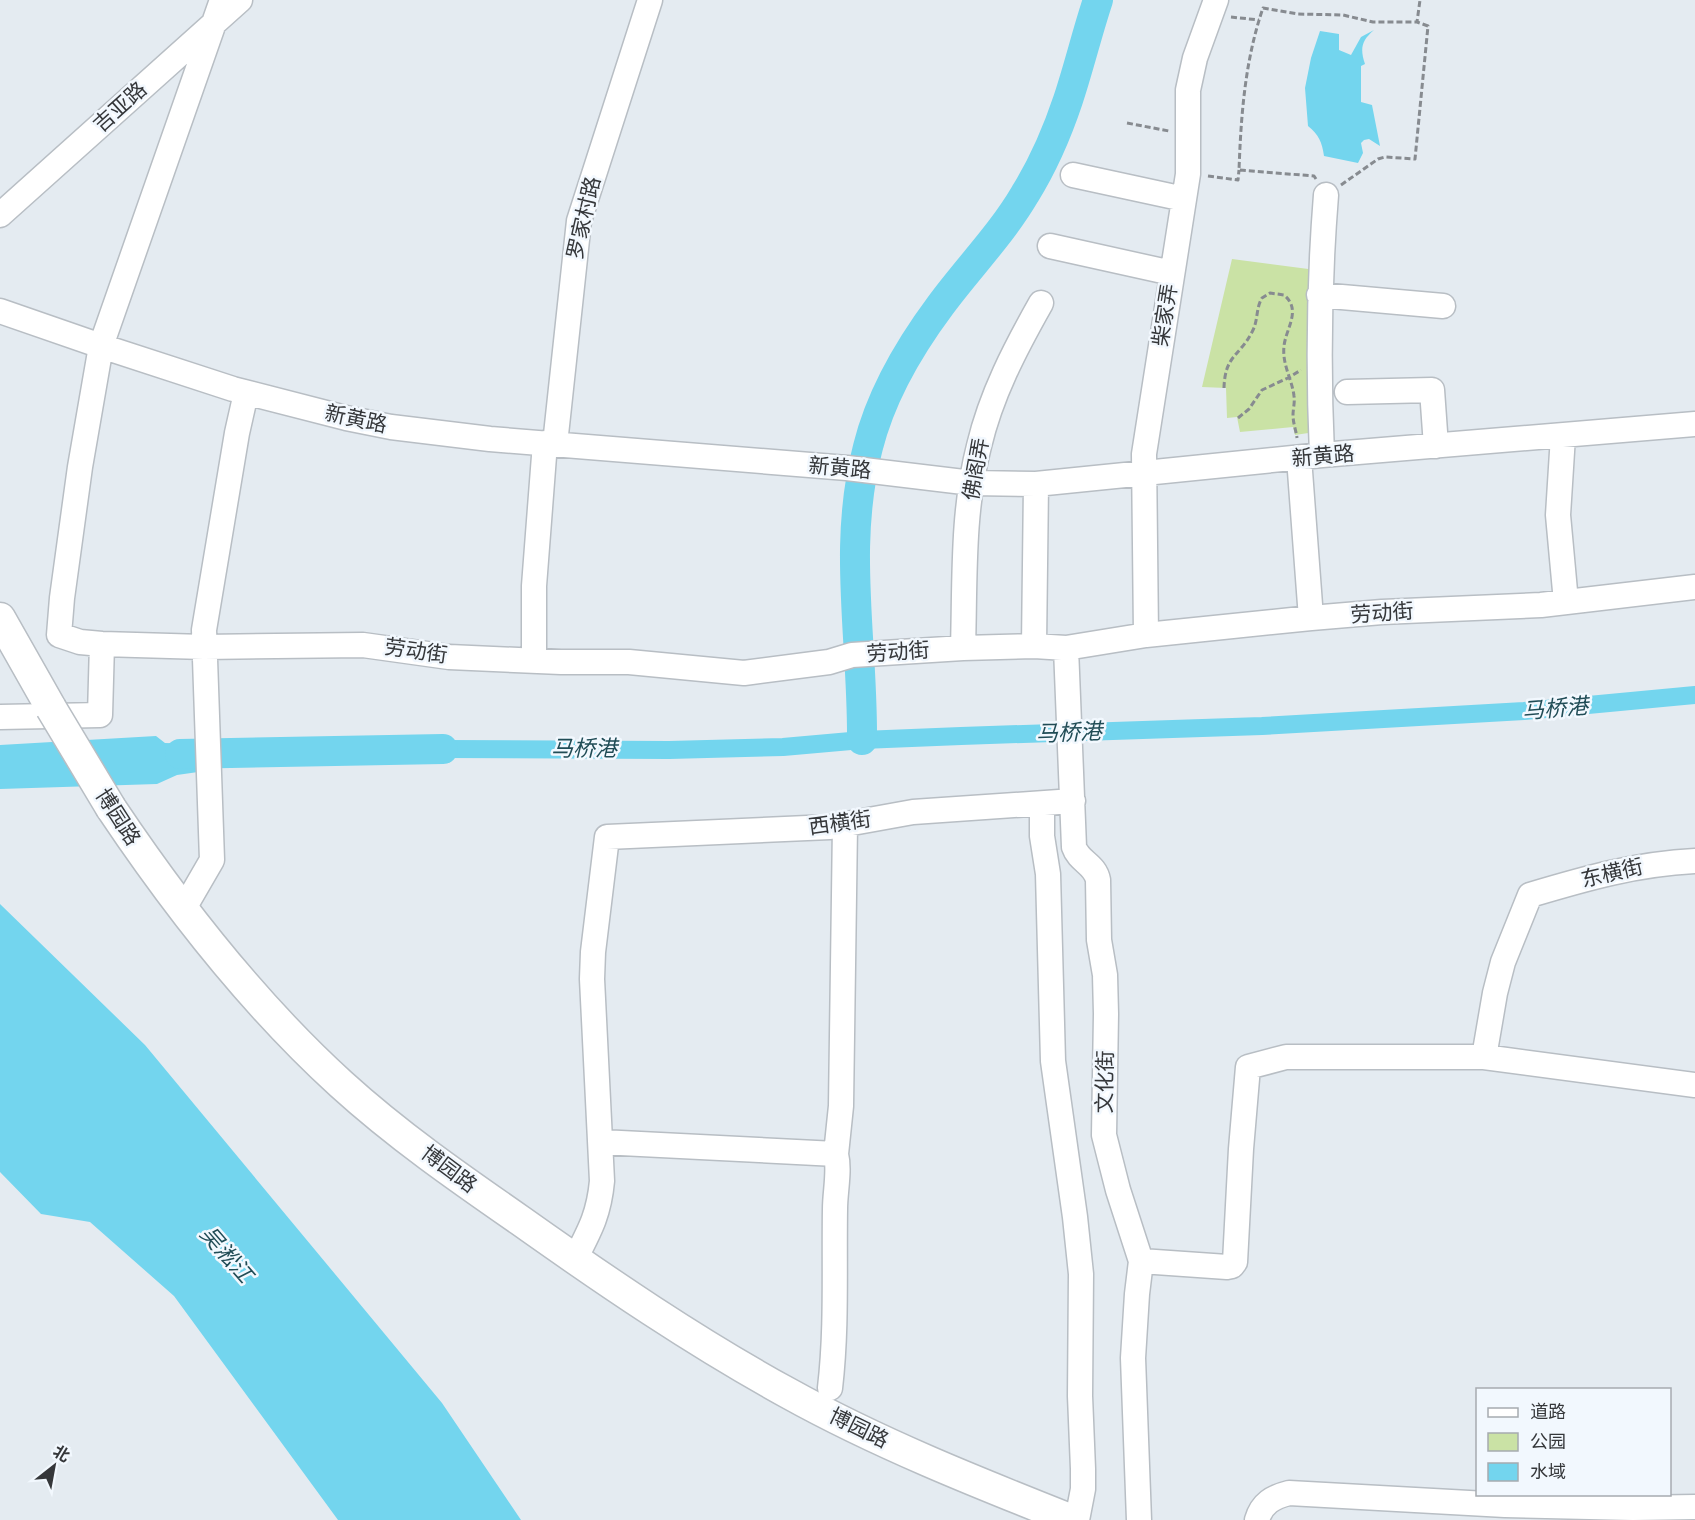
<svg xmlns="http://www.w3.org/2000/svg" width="1695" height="1520" font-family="Barlow,'Noto Sans SC',sans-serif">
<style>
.green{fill:#cae2a5}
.water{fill:#73d5ee}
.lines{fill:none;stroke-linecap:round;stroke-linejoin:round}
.canal{stroke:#73d5ee;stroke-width:18}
.river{stroke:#73d5ee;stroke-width:30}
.minor-casing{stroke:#b8bec4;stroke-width:27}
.major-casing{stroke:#b8bec4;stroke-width:33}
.path{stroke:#878b90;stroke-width:3;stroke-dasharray:6 3;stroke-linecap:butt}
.minor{stroke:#fff;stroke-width:24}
.major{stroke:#fff;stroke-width:30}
.major-bridge-casing{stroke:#b8bec4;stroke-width:33;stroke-linecap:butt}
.major-bridge{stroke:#fff;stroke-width:30}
.labels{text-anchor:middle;stroke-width:5;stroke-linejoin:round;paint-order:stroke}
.street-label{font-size:21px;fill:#35373a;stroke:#f2f8fe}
.water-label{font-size:22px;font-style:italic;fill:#204c56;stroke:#f2f8fe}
</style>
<rect width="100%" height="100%" fill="#e4ebf1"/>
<path class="green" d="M1232,259L1316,270L1315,432L1295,435L1293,427L1240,432L1237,417L1227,418L1226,388L1202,387Z"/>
<path class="water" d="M1374,30C1361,41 1360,49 1365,64L1361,66V102L1372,105L1380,146L1369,139L1364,140L1361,143L1363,153L1358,163L1324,156C1322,142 1319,135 1308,126L1305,88L1311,58L1320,31L1339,34V50L1351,55L1361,37Z
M156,736L165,743L198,744V772L177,775L157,784L0,789V745Z
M0,904L145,1045L442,1403L521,1520H338L174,1296L90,1222L41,1214L0,1172Z"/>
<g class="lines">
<path class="canal" d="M443,749L669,750L783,747L862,740L961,736L1262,726L1524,711L1695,695"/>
<path class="river" d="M862,740C863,640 842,545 868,447C881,395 908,349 940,306C967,269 1001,235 1025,194C1043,165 1057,133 1068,100C1079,67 1087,33 1098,0
M180,754L443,749"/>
<defs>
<path id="minor" d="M222,0L101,346L80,467L62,598L59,635L80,642L102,644L204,647L363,645L449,657L561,662H629L744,673L829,662L852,655L963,648L1034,646L1066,648L1146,635L1311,618L1382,612L1541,605L1695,587
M1073,175L1184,199
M0,215L240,0
M1050,246L1172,273
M1319,295L1443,306
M0,311L101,346L233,389L346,418L391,427L490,439L847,468L972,483L1036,484L1322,455L1695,424
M1347,392L1432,390L1436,446
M1563,436L1558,515L1566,602
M555,444L579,221L650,0
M1322,455C1318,368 1319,282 1326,195
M1299,458L1311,618
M1146,635L1144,454L1188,174V90L1195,58L1216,0
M1034,646L1036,484
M963,648C965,581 962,512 979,446C991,395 1015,349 1041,303
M1066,648L1074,847C1079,862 1095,864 1098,880L1099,940L1105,975L1106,1014L1104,1135L1118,1190L1141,1261L1137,1294L1133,1358L1139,1520
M534,661V586L545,443
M0,717L100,715L102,644
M1042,804V836L1048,874L1053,1061L1075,1217L1081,1274L1080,1396L1083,1469V1489L1077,1520
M183,910L212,860L204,630L237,433L246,393
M1484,1057L1495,993L1503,962L1530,895C1587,878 1636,864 1695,861
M601,1142L836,1154C840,1171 835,1191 835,1209C834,1269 837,1328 830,1388
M836,1154L841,1106L845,825
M575,1259C590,1230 599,1214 602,1181L592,979L593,952L607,837L830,827L913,812L1073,801
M1141,1261L1227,1267L1232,1266L1235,1262L1241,1149L1248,1067L1286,1057H1484L1695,1085
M1257,1520C1262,1503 1273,1497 1289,1493L1505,1505L1633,1508L1695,1507"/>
<path id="major" d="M0,618L51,708
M111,808C178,908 252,1003 341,1084C397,1135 459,1178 521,1221C607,1282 695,1342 788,1393C878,1443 976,1482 1072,1520"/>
</defs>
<use href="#minor" class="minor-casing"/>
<use href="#major" class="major-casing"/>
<path class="path" d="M1231,17L1259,20
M1127,123L1169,131
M1208,176L1238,180L1239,170
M1316,179L1314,176L1239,170C1241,115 1245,60 1263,8L1298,14L1343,15L1373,22H1417
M1341,185L1378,159L1385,157L1415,159L1428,26L1417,22L1420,0
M1224,388C1225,354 1240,357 1253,330C1258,320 1256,308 1262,298L1270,293L1284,295C1302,310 1286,328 1284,346C1282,365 1292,379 1294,396C1295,403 1293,409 1293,415C1293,423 1296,430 1297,438
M1238,418L1249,409L1262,390L1288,378L1301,370"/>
<use href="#minor" class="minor"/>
<use href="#major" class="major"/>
<defs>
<path id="major-bridge" d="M51,708L111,808"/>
</defs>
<use href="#major-bridge" class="major-bridge-casing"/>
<use href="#major-bridge" class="major-bridge"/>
</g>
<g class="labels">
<g class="street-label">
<text transform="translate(120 107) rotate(-42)" y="7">吉亚路</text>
<text transform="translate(584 218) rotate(-77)" y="7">罗家村路</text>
<text transform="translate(1165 315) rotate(-81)" y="7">柴家弄</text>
<text transform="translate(356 419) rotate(12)" y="7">新黄路</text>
<text transform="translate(1323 456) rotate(-5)" y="7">新黄路</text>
<text transform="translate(840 468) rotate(5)" y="7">新黄路</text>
<text transform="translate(976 469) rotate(-80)" y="7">佛阁弄</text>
<text transform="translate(1382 613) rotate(-4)" y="7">劳动街</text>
<text transform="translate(416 651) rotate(8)" y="7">劳动街</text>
<text transform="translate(898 652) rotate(-4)" y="7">劳动街</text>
<text transform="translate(118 817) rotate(57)" y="7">博园路</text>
<text transform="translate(840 823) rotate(-8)" y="7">西横街</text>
<text transform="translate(1612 873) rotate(-13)" y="7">东横街</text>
<text transform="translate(1105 1082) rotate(-89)" y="7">文化街</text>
<text transform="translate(449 1169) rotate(37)" y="7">博园路</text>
<text transform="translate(859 1428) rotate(26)" y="7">博园路</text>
</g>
<g class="water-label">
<text transform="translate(1555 708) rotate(-5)" y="8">马桥港</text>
<text transform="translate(1069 732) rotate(-2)" y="8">马桥港</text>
<text x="584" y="756">马桥港</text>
<text transform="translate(227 1254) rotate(49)" y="8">吴淞江</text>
</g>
</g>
<rect x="1476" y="1388" width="195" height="108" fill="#f2f8fe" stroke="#a6abb0" stroke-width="1.5"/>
<rect x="1488" y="1408" width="30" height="9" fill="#ffffff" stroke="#a6abb0" stroke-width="1.5"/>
<text x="1530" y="1418" font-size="18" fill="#35373a">道路</text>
<rect x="1488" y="1433" width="30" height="18" fill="#cae2a5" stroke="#a6abb0" stroke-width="1.5"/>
<text x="1530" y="1448" font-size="18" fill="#35373a">公园</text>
<rect x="1488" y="1463" width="30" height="18" fill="#73d5ee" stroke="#a6abb0" stroke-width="1.5"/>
<text x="1530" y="1478" font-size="18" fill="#35373a">水域</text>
<g transform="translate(54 1466) rotate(31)" stroke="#f2f8fe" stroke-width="4.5" paint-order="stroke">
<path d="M0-4.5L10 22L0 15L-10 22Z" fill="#35373a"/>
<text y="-9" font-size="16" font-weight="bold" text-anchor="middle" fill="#35373a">北</text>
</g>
</svg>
